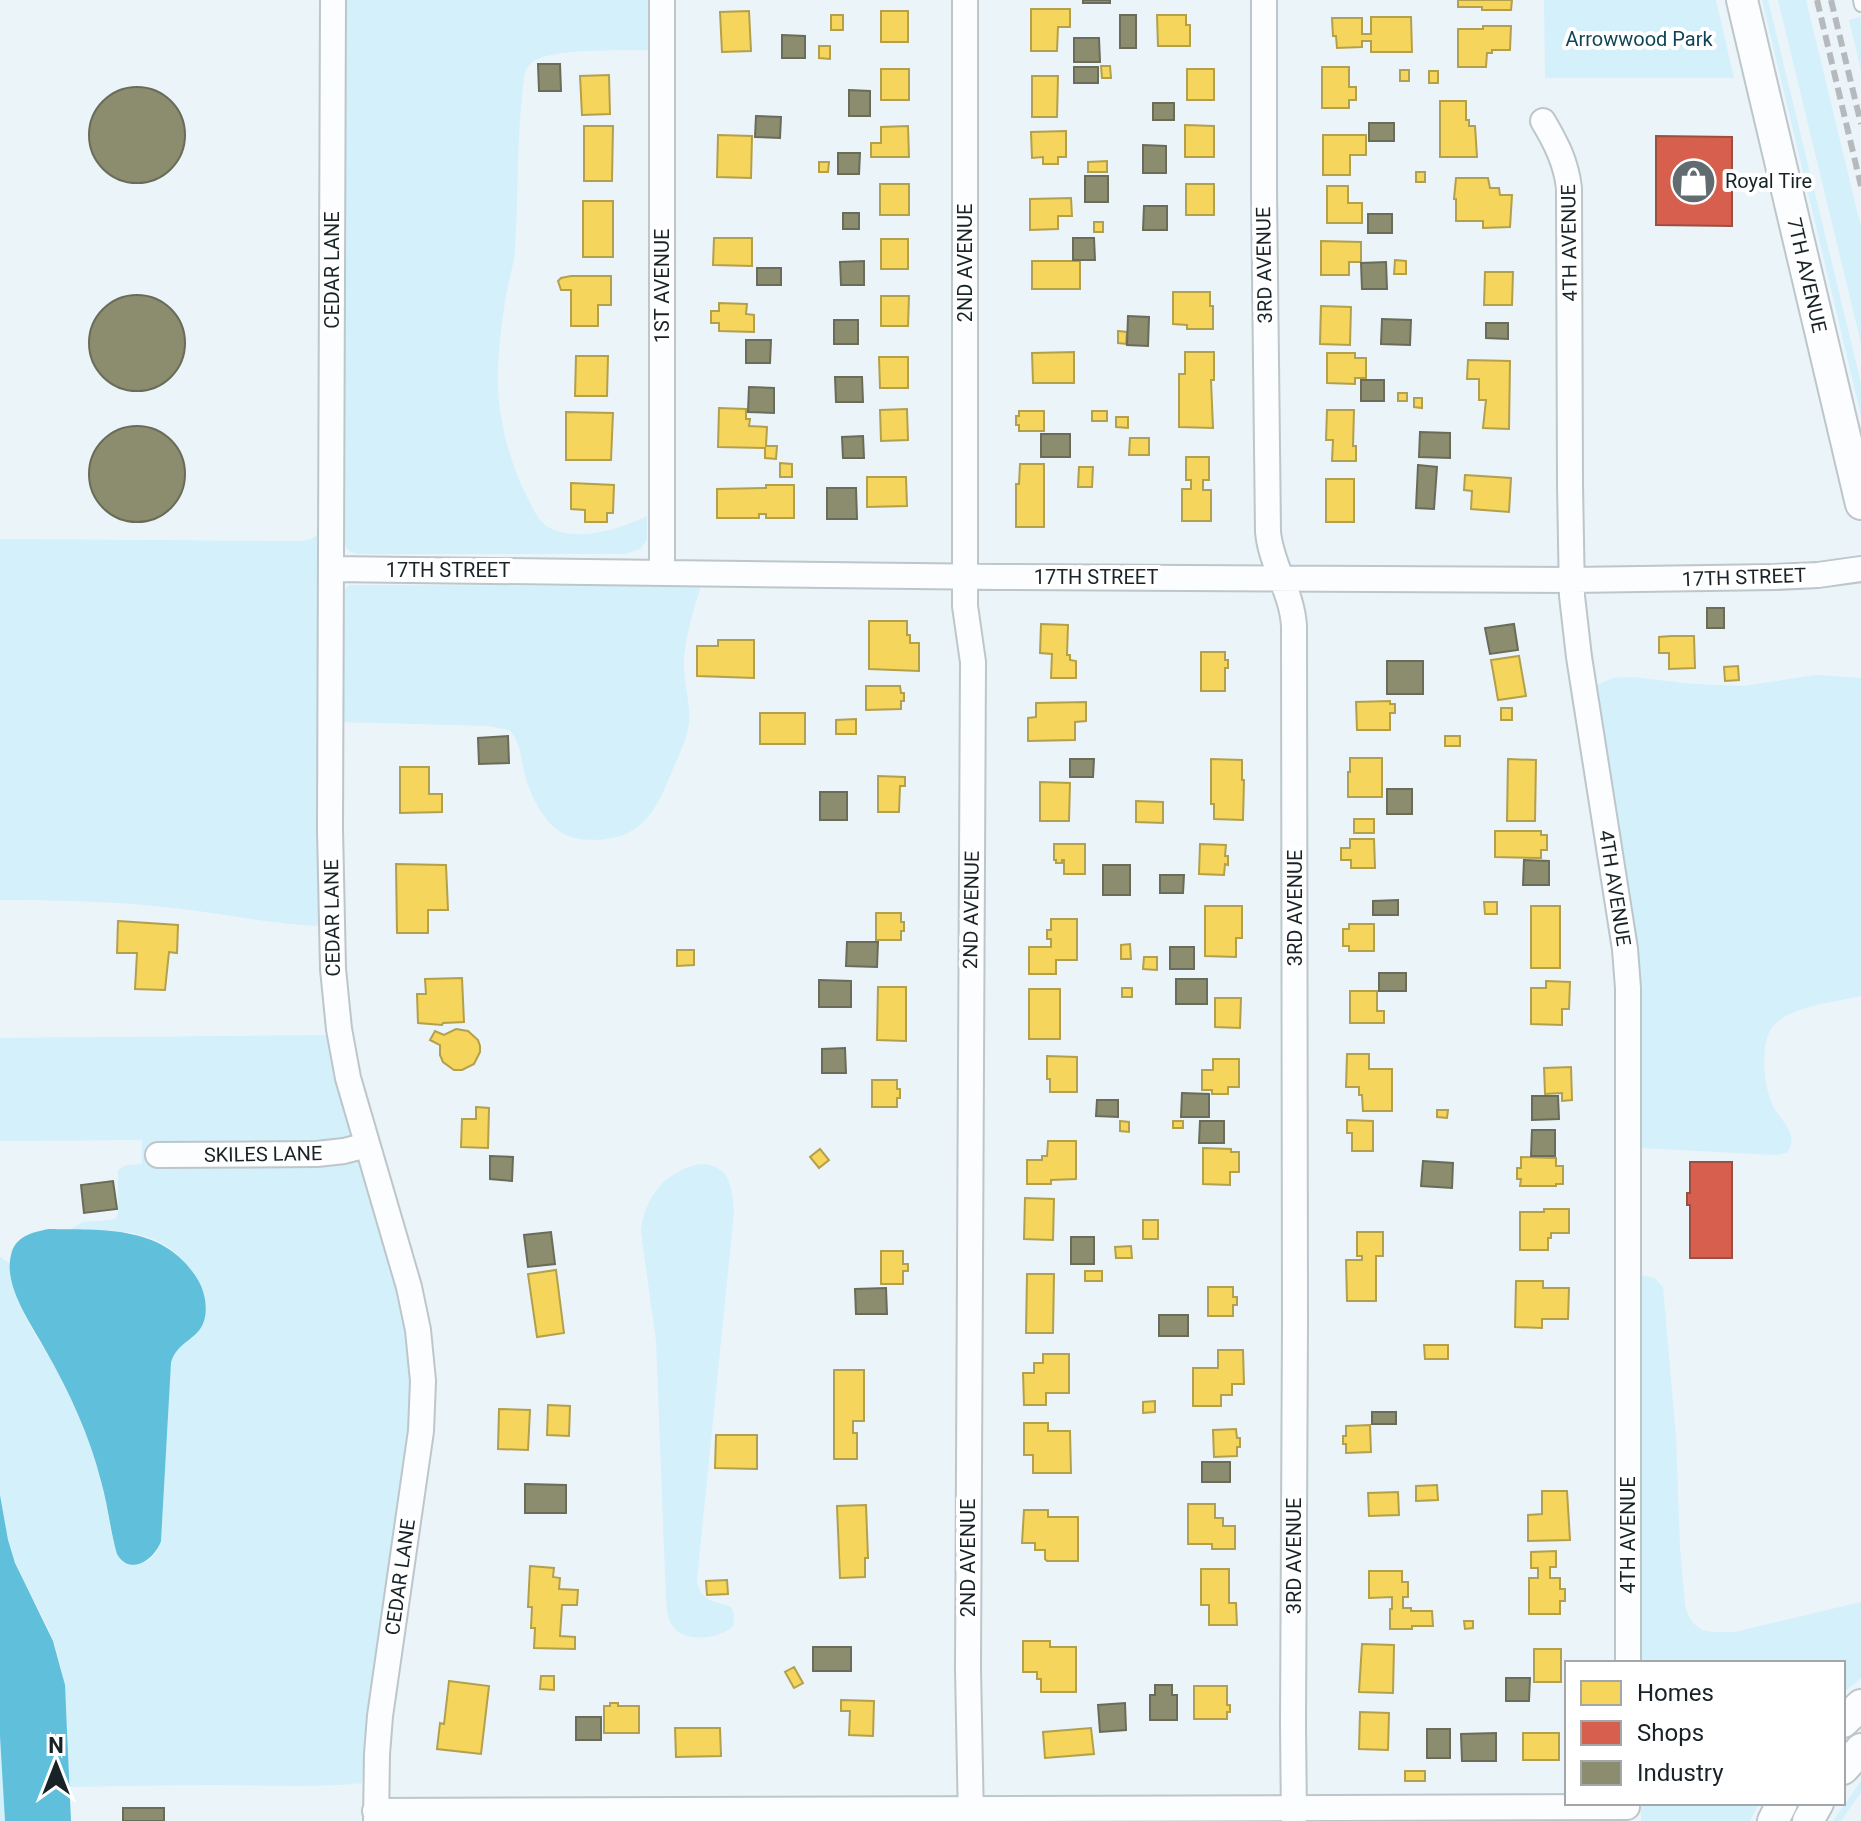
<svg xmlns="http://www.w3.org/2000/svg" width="1861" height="1821" font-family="Roboto,sans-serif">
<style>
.green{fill:#d4f0fa}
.water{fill:#60bfda}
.homes{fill:#f6d55c;stroke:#b3a04c;stroke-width:2}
.shops{fill:#d6604d;stroke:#9d4e42;stroke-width:2}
.industry{fill:#8c8c6e;stroke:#696c59;stroke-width:2}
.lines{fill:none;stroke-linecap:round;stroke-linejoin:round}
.service-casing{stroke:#bdc6ca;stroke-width:16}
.minor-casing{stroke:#bdc6ca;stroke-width:28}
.tertiary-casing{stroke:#bdc6ca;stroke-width:34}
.service{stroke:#fcfdfe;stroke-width:12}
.minor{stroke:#fcfdfe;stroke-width:24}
.tertiary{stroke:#fcfdfe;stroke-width:30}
.rail{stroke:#b7babc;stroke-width:6;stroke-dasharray:12 6;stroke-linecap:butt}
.labels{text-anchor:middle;stroke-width:8;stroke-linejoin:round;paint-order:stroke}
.park-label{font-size:20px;fill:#104555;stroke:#fff}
.poi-label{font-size:20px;fill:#182327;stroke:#fff;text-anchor:start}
.street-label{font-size:20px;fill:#182327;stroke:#fff}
</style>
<rect width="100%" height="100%" fill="#ebf4f8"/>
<path class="green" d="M343,0H648V50C618,51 564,48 538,59C532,61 528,66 525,72C516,130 519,189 515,248C514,264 509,279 506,296C502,319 499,344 498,368C496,412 508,458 527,497C533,508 537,520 548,527C575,543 621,529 647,516V540L640,549L625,554H359C350,553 346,549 343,541Z
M1544,0H1716L1734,78H1545Z
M1762,0H1768L1861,383V415Z
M1778,0H1806L1859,219L1861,226V343Z
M1860,17L1861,21V70L1849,20Z
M320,533L322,926C272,925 223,913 174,908C116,901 58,900 0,900V539L301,541L311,539Z
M349,585L701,586C693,610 687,632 684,657C682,679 691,701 689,723C687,737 681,751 675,764C661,798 649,834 606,839C591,841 571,840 559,831C541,818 531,796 525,775C521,760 521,741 509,730L489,726L341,722L343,592Z
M1816,675L1861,678V996C1834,1002 1800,1005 1778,1021C1758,1035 1763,1084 1772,1104C1777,1115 1788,1124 1791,1136C1792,1143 1791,1147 1787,1153L1775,1155L1642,1148L1641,974L1623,850L1597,685L1613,678L1631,677L1694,684L1744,686Z
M330,1035L407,1322L413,1404L367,1730L362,1783C314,1788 267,1785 219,1785C169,1785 119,1786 69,1787C67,1738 70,1687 53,1640C43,1613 25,1589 15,1562C6,1541 3,1518 0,1495V1257L11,1264C11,1309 46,1346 65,1385C79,1416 94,1450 102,1483C108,1508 109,1537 121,1560C143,1563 153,1566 161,1541L171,1363C177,1339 199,1342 205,1314C208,1299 201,1286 192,1274C188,1268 183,1260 177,1254C149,1228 106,1230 70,1229L83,1222L112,1220L116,1218L118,1212V1170L126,1165L142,1164V1140L0,1141V1038Z
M701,1164C730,1165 732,1187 734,1212L697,1579C700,1602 712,1600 731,1607L734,1615L733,1626C720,1639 683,1644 672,1625C667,1618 667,1607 666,1599L656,1341L641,1232C644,1197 666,1170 701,1164Z
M1641,1275L1654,1278L1663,1287L1676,1438L1680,1548L1685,1605L1688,1615L1694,1624L1702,1630L1712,1632H1735L1861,1602V1678L1843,1693V1663H1641Z
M0,1736L1,1743L5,1821H0Z
M1861,1781V1792L1841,1821H1833Z
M1641,1803H1759L1750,1821H1641Z"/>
<path class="water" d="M49,1229C105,1230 165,1225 198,1280C205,1292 208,1308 204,1321C198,1340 176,1342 171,1363L161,1541C155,1559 130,1577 117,1554C110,1530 108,1505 101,1481C90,1437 69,1391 46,1351C32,1325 3,1286 11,1255C15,1236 33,1232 49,1229Z
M0,1495L8,1540L15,1563L53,1641L65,1685L71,1821H5L0,1736Z"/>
<path class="homes" d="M1458,0H1512L1511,10H1482V7H1458Z
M1031,9H1070V27H1058L1057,51H1031Z
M749,11L751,51L722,52L720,12Z
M881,11H908V42H881Z
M831,15H843V30H831Z
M1157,15H1186V25H1190V46H1158Z
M1371,17H1411L1412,52H1371V41H1362V47L1337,48L1336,36H1333L1332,18H1362V34H1371Z
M1483,26H1511L1510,50H1492V53H1487L1486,67H1458V29H1483Z
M819,46H830V59L819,58Z
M1101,66H1110L1111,78H1102Z
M1322,67H1349V87H1356V100H1349V108H1322Z
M881,69H909V100H881Z
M1187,69H1214V100H1187Z
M1400,70H1409V81H1400Z
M1429,71H1438V83H1429Z
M609,75L610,114L582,115L580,76Z
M1032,76H1058L1057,117H1032Z
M1440,101H1466V120H1469V126H1475L1477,157H1440Z
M1185,125L1214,126V157H1185Z
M584,126H613L612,181H584Z
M908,126L909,157H871V143H881V127Z
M1066,131V157H1058V164H1043V157L1032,158L1031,132Z
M718,135L752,136L751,178L717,177Z
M1323,135H1366V155H1350V175H1323Z
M1107,161V172H1088V162Z
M819,162H829L828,172H819Z
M1416,172H1425V182H1416Z
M1456,178H1488L1490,188H1499L1500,195H1512L1510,227L1483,228V221H1456V199H1454Z
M880,184H909V215H880Z
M1186,184H1214V215H1186Z
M1327,186H1348V203H1362V223H1327Z
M1071,198L1072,216H1058V229L1030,230V199Z
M583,201H613V257H583Z
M1094,222H1103V232H1094Z
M714,238H752V266L713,265Z
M881,239H908V269H881Z
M1321,241L1361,242V262H1349V275H1321Z
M1395,260L1406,261V274H1394Z
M1032,261H1080V289H1032Z
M1485,272H1513L1512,305H1484Z
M571,276H611V305H598V326H571V290H561L558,281L561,278Z
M1173,292H1210V306H1213V329H1187V325L1173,324Z
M881,296H909L908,326H881Z
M719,303L747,304L746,314L754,315V332L719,331V323H711V311H719Z
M1321,306L1351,307L1350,345L1320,344Z
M1118,331L1127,332L1126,344L1118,343Z
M1074,352V383H1033L1032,353Z
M1185,352H1214V380H1211L1213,428L1179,427V374H1185Z
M1327,353H1355V358H1366V378H1355V384L1327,383Z
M576,356H608L607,396H575Z
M879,357H908V388H880Z
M1468,360L1510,361L1509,429L1483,428L1486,400H1479V379H1467Z
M1398,393H1407V401H1398Z
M1414,398H1422V408L1414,407Z
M719,408L746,409V419H750L749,426L767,427L766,446H777L776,459L765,458V448L718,447Z
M907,409L908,440L881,441L880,410Z
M1327,410H1354L1353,446H1356V461H1332L1333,440H1326Z
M1019,411H1044V431H1019V425H1016V416H1019Z
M1092,411H1107V421H1092Z
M566,412L613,413L611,460H566Z
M1116,417H1128V428L1116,427Z
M1130,438H1149V455H1129Z
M1186,457H1209V480H1203V490H1211V521H1182V489H1191V480H1186Z
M780,463L792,464V477H780Z
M1020,464H1044V527H1016V484H1019Z
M1079,467H1093L1092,487H1078Z
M1465,475L1511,478L1509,512L1471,509L1472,491L1464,490Z
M867,477H906L907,506L867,507Z
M1326,479H1354V522H1326Z
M571,483L614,485L613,513H607V522H585V510L571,509Z
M766,485H794V518H766V514H759V518H717V489L766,488Z
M869,621H907V635H910V643H919V671L869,669Z
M1041,624L1068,625L1067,655H1070V660L1076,661V678H1051L1052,654L1040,653Z
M1671,636H1694L1695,668L1669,669V653H1659V637Z
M718,640H754V678L697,676V646H718Z
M1201,652H1225V660H1228V668H1225V691H1201Z
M1519,656L1526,696L1498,700L1491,660Z
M1738,666L1739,680L1725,681L1724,667Z
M866,686H900L901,693H904V701H901V709L866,710Z
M1390,701V704H1395V713H1390V730H1357L1356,702Z
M1086,702V721L1075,722V740L1028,741V718L1036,717V703Z
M1501,708H1512V720H1501Z
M760,713H805V744H760Z
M856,719V734H836V720Z
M1445,736H1460V746H1445Z
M1350,758H1382V797H1348V772H1350Z
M1211,759L1242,760V780H1244L1243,820L1214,819V804H1211Z
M1508,759L1536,760L1535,821H1507Z
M400,767H429V794H442V812L400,813Z
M878,776L905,777V786H900L899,812H878Z
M1040,782L1070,783L1069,821H1040Z
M1136,801L1163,802V823L1136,822Z
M1354,819H1374V833H1354Z
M1495,831H1541V835H1547V850H1541V858L1495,857Z
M1350,839H1374L1375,868H1351V860H1341V848H1350Z
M1054,844H1085V874H1064V860H1062V863H1056V860H1054Z
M1200,844L1226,845L1225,856H1228V865L1225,864L1224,875L1199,874Z
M396,864L446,865L448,910H428V933H397Z
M1484,902H1497V914H1485Z
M1205,906H1242V938H1236V957L1205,956Z
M1531,906H1560V968H1531Z
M876,913H901V922H904V931H901V940H876Z
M1051,919H1077V960H1056V974H1029V947H1051V939H1047V930H1051Z
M118,921L178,925L177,953L169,952L165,990L135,989L137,953H117Z
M1349,924H1374V951H1349V946H1343V929H1349Z
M1130,944L1131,959H1121V945Z
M677,950H694V965L677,966Z
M1144,957H1157V970L1143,969Z
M462,978L464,1022L443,1023L442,1025L418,1023L417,994H426L425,979Z
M1546,981L1570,982L1569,1009H1562V1025L1531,1024V988H1546Z
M878,987H906V1041L877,1040Z
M1122,988H1132V997H1122Z
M1029,989H1060V1039H1029Z
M1350,991H1377V1011H1384V1023H1350Z
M1215,998H1241L1240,1028L1215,1027Z
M456,1029L468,1031L478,1040L480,1046V1052L474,1064L462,1070H454L443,1062L440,1055V1045L430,1040L435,1031L444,1035Z
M1347,1054H1369V1069H1392V1111H1363L1362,1095H1359V1087H1346Z
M1047,1056L1077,1057V1092H1050V1079H1047Z
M1213,1059H1239V1087H1228V1094H1212V1090H1202V1070H1213Z
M1571,1067L1572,1100L1562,1101V1093L1545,1094L1544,1068Z
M872,1080H897V1089H900V1098H897V1107H872Z
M476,1107L489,1108L488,1148L461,1147L462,1119H476Z
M1437,1110H1448L1447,1118L1437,1117Z
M1347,1120L1373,1121V1151H1352V1133H1347Z
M1120,1121L1129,1122V1132L1120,1131Z
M1173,1121H1183V1128H1173Z
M1048,1141H1076V1179L1051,1180V1184H1027V1160H1042V1156H1047Z
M1203,1148L1231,1149V1152H1239V1172H1230V1185L1203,1184Z
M820,1149L829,1160L819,1168L810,1157Z
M1521,1157L1556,1158V1166H1563V1184H1556V1186H1520L1521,1179H1517V1168H1521Z
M1025,1198L1054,1199L1053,1240L1024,1239Z
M1544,1209H1569V1233H1551V1238H1548V1250H1520V1212H1544Z
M1143,1220H1158V1239H1143Z
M1357,1232H1383V1256H1376V1301H1347L1346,1260H1362V1256H1357Z
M1131,1246L1132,1258H1116L1115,1247Z
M881,1251H903V1264H908V1271H903V1284H881Z
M556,1270L564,1333L537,1337L528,1274Z
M1085,1271H1102V1281H1085Z
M1027,1274H1054L1053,1333H1026Z
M1516,1281H1543V1288H1569L1568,1319H1542V1328L1515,1327Z
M1208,1287H1233V1297H1237V1305H1233V1316H1208Z
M1424,1345H1448V1359H1425Z
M1218,1350H1243L1244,1384H1232V1395H1221V1406H1193V1368H1218Z
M1043,1354H1069V1393H1046V1405H1024L1023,1373H1034V1363H1043Z
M834,1370H864V1421H853V1433H857V1459H834Z
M1155,1401V1412L1143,1413V1402Z
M548,1405L570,1406L569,1436L547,1435Z
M499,1409L530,1410L528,1450L498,1449Z
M1024,1423H1048V1431H1070L1071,1473H1033V1455H1024Z
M1370,1425L1371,1452L1346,1453V1444H1343V1436H1346V1426Z
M1236,1429L1237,1438H1240V1447H1237V1456L1214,1457L1213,1430Z
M716,1435H757V1469L715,1468Z
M1437,1485L1438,1500L1416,1501V1486Z
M1542,1491H1567L1570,1540L1528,1541V1515L1542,1514Z
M1398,1492L1399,1515L1369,1516L1368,1493Z
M1188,1504H1215V1518H1223V1526H1235V1549H1212V1544H1188Z
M866,1505L868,1558H865V1577L840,1578L837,1506Z
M1024,1510H1048V1517H1078V1561H1047L1045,1559V1550H1035V1543H1022Z
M1556,1551V1567H1550V1578H1560V1589H1565V1601H1560V1614H1529V1578H1538V1568H1531V1552Z
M530,1566L554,1568L553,1577L560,1578L559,1589L578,1590L577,1605H562L560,1636L575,1637V1649L534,1648L535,1628H531L532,1607H528Z
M1201,1569H1229V1603H1236L1237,1625H1209V1605H1201Z
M1369,1571H1402V1582H1408V1597H1403V1608H1411V1611H1432L1433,1626H1412V1629H1390V1609H1392V1597L1369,1598Z
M727,1580L728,1594L707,1595L706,1581Z
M1464,1621H1473V1628L1465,1629Z
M1023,1641H1050V1647H1076V1692H1041V1679H1037V1672H1023Z
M1362,1644L1394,1645L1393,1693L1359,1692Z
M1534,1649H1561V1682H1534Z
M794,1667L803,1683L794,1688L785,1672Z
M541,1676H554V1690L540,1689Z
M449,1681L489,1686L481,1754L437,1749L440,1723L444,1724Z
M1194,1686H1227V1705H1230V1712H1227V1719H1194Z
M841,1700L874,1701L873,1736L849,1735L850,1711H841Z
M610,1703H618V1706H639V1733H604V1706H610Z
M1360,1712L1389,1713L1388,1750L1359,1749Z
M675,1728H720L721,1756L676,1757Z
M1091,1728L1094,1754L1045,1758L1043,1732Z
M1523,1733H1559V1760H1523Z
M1405,1771H1425V1781H1405Z"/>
<path class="shops" d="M1656,136L1732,137V226L1656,225Z
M1690,1162H1732V1258H1690V1205H1687V1193H1690Z"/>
<path class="industry" d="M1083,0H1110V3H1083Z
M1120,15H1136V48H1120Z
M782,35L805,36V58H782Z
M1074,38H1099L1100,62H1074Z
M538,64H560L561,91H539Z
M1074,67H1098V83H1074Z
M89 135a48 48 0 1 1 96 0a48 48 0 1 1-96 0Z
M849,90L870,91V116H849Z
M1153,103H1174V120H1153Z
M756,116L781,117L780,138L755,137Z
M1369,123H1394V141H1369Z
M1143,145L1166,146V173H1143Z
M838,153H860L859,174H838Z
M1085,176H1108V202H1085Z
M1144,206H1167V230H1143Z
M843,213H859V229H843Z
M1368,214H1392V233H1368Z
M1073,238H1094L1095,260H1073Z
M864,261V285H841L840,262Z
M1386,262L1387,289H1362L1361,263Z
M757,268H781V285H757Z
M89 343a48 48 0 1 1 96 0a48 48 0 1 1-96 0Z
M1128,316L1149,317L1148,346L1127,345Z
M1382,319L1411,320L1410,345L1381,344Z
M834,320H858V344H834Z
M1486,323H1508V339L1486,338Z
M746,340H771L770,363H746Z
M835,377H862L863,402H836Z
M1361,380H1384V401H1361Z
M749,387L774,388V413L748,412Z
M89 474a48 48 0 1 1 96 0a48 48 0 1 1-96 0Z
M1420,432L1450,433V458L1419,457Z
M1041,434H1070V457H1041Z
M863,436L864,458H843L842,437Z
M1418,465L1437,467L1434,509L1416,508Z
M827,488H856L857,519H827Z
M1707,608H1724V628H1707Z
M1514,624L1518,650L1490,654L1485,628Z
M1387,661H1423V694H1387Z
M508,736L509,763L479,764L478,738Z
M1070,759H1094L1093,777H1070Z
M1387,789H1412V814H1387Z
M820,792H847V820H820Z
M1524,860L1549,861V885H1523Z
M1103,865H1130V895H1103Z
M1160,875H1184L1183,893H1160Z
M1398,900V915H1373V901Z
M847,942H878L877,967L846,966Z
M1170,947H1194V969H1170Z
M1379,973H1406V991H1379Z
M1176,979H1207V1004H1176Z
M819,980L851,981V1007H819Z
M845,1048L846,1073H822V1049Z
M1182,1093L1209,1094V1117H1181Z
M1532,1096H1558L1559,1119L1532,1120Z
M1097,1100H1118V1117L1096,1116Z
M1200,1121H1224V1143H1199Z
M1532,1130H1555V1156H1531Z
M490,1156L513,1157L512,1181L490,1179Z
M1423,1161L1453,1163L1452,1188L1421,1186Z
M113,1181L117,1209L84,1213L81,1185Z
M551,1232L555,1264L528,1267L524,1235Z
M1071,1237H1094V1264H1071Z
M886,1288L887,1314H856L855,1289Z
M1159,1315H1188V1336H1159Z
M1372,1412H1396V1424H1372Z
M1202,1462H1230V1482H1202Z
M525,1484L566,1485V1513H525Z
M813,1647H851V1671H813Z
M1506,1678H1530L1529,1701H1506Z
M1155,1685H1172V1695H1177V1720H1150V1695H1155Z
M1125,1703L1126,1730L1100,1732L1098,1705Z
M576,1717H601V1740H576Z
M1427,1729H1450V1758H1427Z
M1496,1733V1761H1462L1461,1734Z
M123,1808H164V1821H123Z"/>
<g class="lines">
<defs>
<path id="service" d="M1860,0L1861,5"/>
<path id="minor" d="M333,0L330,829L333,969L339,1029L348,1078L409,1287L418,1330L423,1381L421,1431L380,1716L377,1754L376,1821
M965,0V606L973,662L968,1669L971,1821
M1264,0V191L1268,532C1271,565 1292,592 1294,626L1295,1323L1293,1724L1294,1821
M1543,121C1556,143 1566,162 1569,188L1570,485L1572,596L1579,657L1625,949L1628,988V1663
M331,569L1000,577L1572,580L1775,577L1818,575L1861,569
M662,572V0
M158,1155L317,1154L344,1151L367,1145
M375,1811L1627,1807"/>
<path id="tertiary" d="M1742,0L1861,504
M1843,1722L1861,1705
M1843,1769L1861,1749
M1773,1821L1782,1803
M1808,1821L1818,1803"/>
</defs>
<use href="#service" class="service-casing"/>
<use href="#minor" class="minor-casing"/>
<use href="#tertiary" class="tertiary-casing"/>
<use href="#service" class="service"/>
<use href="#minor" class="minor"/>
<use href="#tertiary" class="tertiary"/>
<path class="rail" d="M1817,0L1861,186
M1831,0L1861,124"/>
</g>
<defs>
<symbol id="shop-disc" viewBox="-11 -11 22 22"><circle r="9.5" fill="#626c70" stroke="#fff"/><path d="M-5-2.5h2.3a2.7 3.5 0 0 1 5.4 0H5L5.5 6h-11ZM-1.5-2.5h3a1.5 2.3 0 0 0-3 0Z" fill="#fff"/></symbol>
</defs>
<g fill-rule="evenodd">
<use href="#shop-disc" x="1668" y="156" width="51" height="51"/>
</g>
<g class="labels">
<g class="park-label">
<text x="1639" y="46">Arrowwood Park</text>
</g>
<g class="poi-label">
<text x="1725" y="188">Royal Tire</text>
</g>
<g class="street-label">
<text transform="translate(1569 243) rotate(-91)" y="7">4TH AVENUE</text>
<text transform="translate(965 263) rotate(-90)" y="7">2ND AVENUE</text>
<text transform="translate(1264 265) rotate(-91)" y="7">3RD AVENUE</text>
<text transform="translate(332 270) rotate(-90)" y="7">CEDAR LANE</text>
<text transform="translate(1807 275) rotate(77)" y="7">7TH AVENUE</text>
<text transform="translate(662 286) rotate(-90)" y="7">1ST AVENUE</text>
<text x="448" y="577">17TH STREET</text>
<text x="1096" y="584">17TH STREET</text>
<text transform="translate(1744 577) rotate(-2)" y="7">17TH STREET</text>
<text transform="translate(1615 888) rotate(81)" y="7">4TH AVENUE</text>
<text transform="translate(1295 908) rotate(-90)" y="7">3RD AVENUE</text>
<text transform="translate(971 910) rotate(-89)" y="7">2ND AVENUE</text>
<text transform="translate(332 918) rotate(-91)" y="7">CEDAR LANE</text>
<text transform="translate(263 1154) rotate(-1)" y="7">SKILES LANE</text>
<text transform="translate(1628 1535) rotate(-90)" y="7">4TH AVENUE</text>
<text transform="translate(1294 1556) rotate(-90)" y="7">3RD AVENUE</text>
<text transform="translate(968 1558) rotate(-90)" y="7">2ND AVENUE</text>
<text transform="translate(400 1577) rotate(-82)" y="7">CEDAR LANE</text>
</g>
</g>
<rect x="1565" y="1661" width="280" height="144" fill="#ffffff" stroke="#a3a7a9" stroke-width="2"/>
<rect x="1581" y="1681" width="40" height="24" fill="#f6d55c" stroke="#a3a7a9" stroke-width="2"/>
<text x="1637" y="1701" font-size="24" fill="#182327">Homes</text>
<rect x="1581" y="1721" width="40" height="24" fill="#d6604d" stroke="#a3a7a9" stroke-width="2"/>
<text x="1637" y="1741" font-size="24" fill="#182327">Shops</text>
<rect x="1581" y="1761" width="40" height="24" fill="#8c8c6e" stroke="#a3a7a9" stroke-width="2"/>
<text x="1637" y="1781" font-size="24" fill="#182327">Industry</text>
<g transform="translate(56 1765)" stroke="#ffffff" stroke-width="6" paint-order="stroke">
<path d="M0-6L14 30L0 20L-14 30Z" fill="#182327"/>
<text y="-12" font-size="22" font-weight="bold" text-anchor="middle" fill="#182327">N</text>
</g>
</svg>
